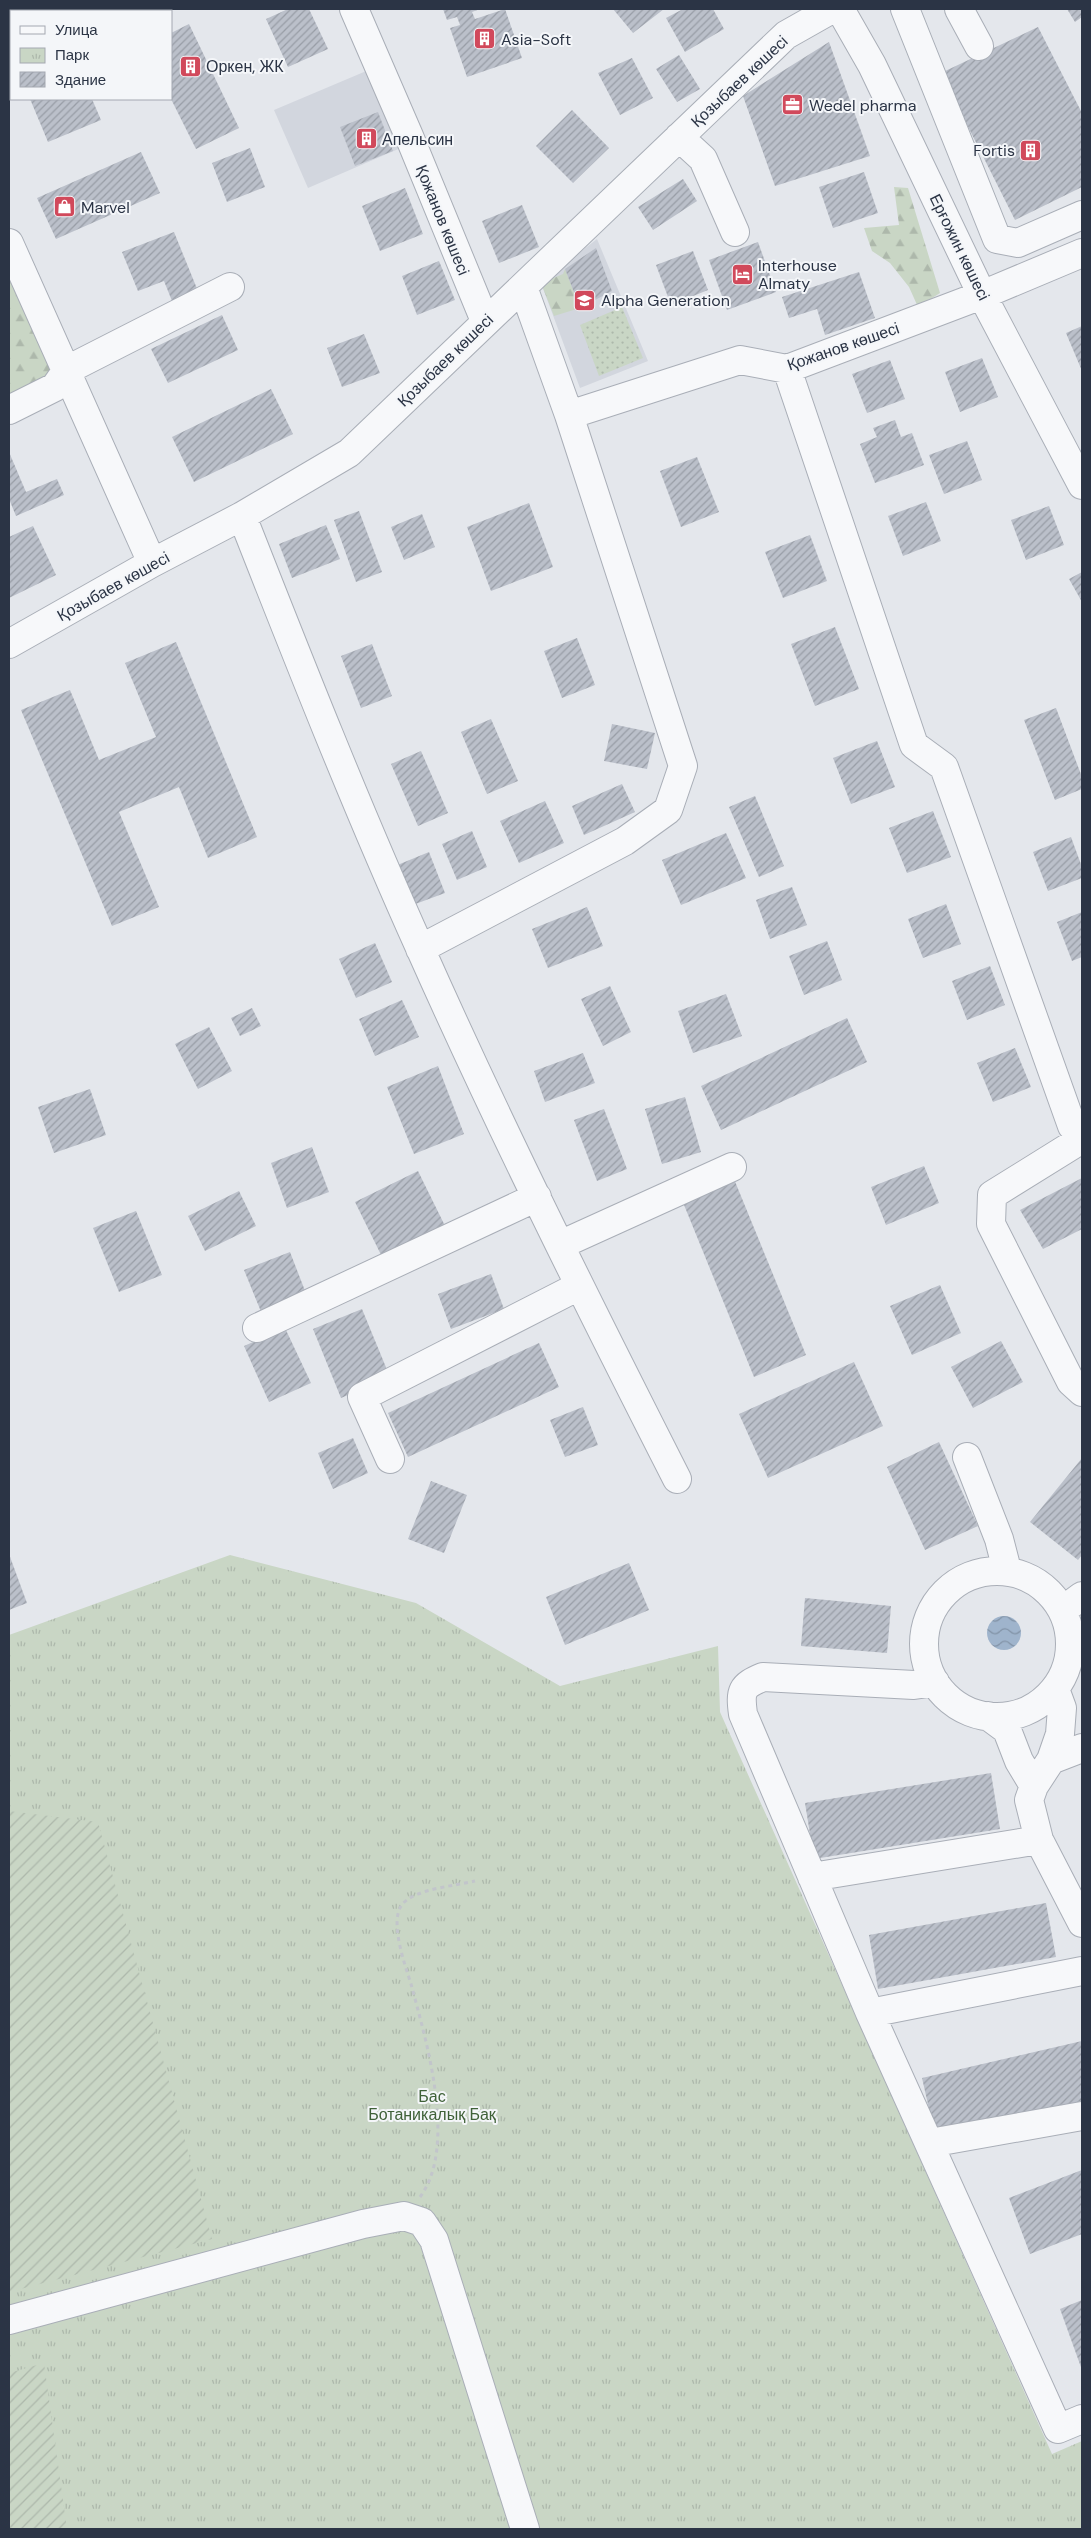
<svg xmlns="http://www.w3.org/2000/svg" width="1091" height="2538" font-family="'DM Sans',sans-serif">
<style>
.built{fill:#d2d6de}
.grass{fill:url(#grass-dots)}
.forest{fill:url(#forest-firs)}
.park{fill:url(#park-tufts)}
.garden{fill:url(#garden-furrows)}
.water{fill:url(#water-waves)}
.building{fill:url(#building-hatch)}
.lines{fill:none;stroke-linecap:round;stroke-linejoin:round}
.minor-casing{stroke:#a9aeb7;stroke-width:30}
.path{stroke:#c2c5cb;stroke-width:3;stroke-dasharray:4 4;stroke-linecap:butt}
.minor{stroke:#f7f8fa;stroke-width:28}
.labels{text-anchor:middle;stroke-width:4;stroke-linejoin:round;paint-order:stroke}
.poi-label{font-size:16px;fill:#2b3445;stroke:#f4f6f9;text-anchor:start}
.street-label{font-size:16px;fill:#2b3445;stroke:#f4f6f9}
.park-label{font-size:16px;fill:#3f6138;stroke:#f4f6f9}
</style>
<defs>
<pattern id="grass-dots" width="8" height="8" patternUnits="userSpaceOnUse" patternTransform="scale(1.25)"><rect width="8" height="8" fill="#c9d6c5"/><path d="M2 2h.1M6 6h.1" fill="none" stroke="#adb8ab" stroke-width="1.8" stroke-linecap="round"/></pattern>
<pattern id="forest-firs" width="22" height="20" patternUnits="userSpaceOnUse" patternTransform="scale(1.25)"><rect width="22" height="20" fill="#c9d6c5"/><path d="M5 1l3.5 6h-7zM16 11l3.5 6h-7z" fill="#adb8ab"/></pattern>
<pattern id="park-tufts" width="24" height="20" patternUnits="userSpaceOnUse" patternTransform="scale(1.25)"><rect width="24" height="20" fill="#c9d6c5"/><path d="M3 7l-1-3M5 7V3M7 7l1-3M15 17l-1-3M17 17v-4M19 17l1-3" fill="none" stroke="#adb8ab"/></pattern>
<pattern id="garden-furrows" width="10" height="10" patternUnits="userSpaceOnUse" patternTransform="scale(1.25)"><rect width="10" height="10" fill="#c9d6c5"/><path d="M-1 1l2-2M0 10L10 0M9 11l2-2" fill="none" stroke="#adb8ab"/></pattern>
<pattern id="water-waves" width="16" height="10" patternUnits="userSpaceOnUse" patternTransform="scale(1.25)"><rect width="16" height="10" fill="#9fb4cc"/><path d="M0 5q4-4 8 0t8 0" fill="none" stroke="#8293a7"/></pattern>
<pattern id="building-hatch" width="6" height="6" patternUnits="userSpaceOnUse" patternTransform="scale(1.25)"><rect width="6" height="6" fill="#bbc0ca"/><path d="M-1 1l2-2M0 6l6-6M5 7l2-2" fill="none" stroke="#989da6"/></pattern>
</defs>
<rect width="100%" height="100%" fill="#e4e7ec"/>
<path class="built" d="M371,69L403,147L308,188L274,110Z
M597,239L648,361L580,388L541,283Z"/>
<path class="grass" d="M622,307L643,358L599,376L580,325Z"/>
<path class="forest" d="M894,187L908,188L940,293L918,307L909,287L890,263L872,251L864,228L899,225Z
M9,263L59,368L50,376L9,399Z
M565,269L580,308L554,316L541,283L563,274Z"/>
<path class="park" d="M230,1555L416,1603L560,1686L718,1646L720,1712L1052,2454L1082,2441V2529H9V1635Z"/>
<path class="garden" d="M9,1811L98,1822L212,2239L9,2292Z
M44,2363L67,2529H9V2373Z"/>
<path class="water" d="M987 1633a17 17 0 1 1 34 0a17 17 0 1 1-34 0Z"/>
<path class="building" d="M103,9H149L150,11H104Z
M288,9H309L328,49L288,67L266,19Z
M443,9H480L472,12L475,19L505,9L522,58L467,77L450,28L460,25L457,17L447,20Z
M613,9H664L633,33Z
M683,9H713L724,29L685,52L666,18Z
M1067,9H1082V17L1075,22Z
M189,24L239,128L196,149L171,99V33Z
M1038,27L1082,113V187L1015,220L941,73Z
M829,42L870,156L775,186L743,96Z
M679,55L700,89L677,102L656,69Z
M632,58L653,98L620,115L598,73Z
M30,99H92L101,120L48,142Z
M572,110L609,148L573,183L536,146Z
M378,112L393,151L355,166L340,127Z
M250,148L265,187L227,202L212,163Z
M141,152L160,193L56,239L37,198Z
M864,172L878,213L833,228L819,187Z
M683,179L697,201L653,230L638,207Z
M405,188L423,234L380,251L362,206Z
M522,205L539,247L499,263L482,221Z
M174,232L200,296L174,306L164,281L138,291L122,252Z
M758,242L776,292L727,310L709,260Z
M596,248L612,291L580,308L565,269Z
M693,251L708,290L671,305L656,265Z
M439,261L455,300L417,315L402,276Z
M859,272L875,318L825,335L817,309L789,318L782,297Z
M222,315L238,350L168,383L151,349Z
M1082,326V371L1066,333Z
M364,334L380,373L342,387L327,348Z
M982,358L998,397L960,412L945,372Z
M890,360L905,399L867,413L852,374Z
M271,389L293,434L194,482L172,437Z
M895,420L901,437L912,433L924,465L875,483L860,444L877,437L873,428Z
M967,441L982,480L944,494L929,455Z
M9,452L26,492L57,479L64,495L16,516L9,499Z
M697,457L719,512L681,527L660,471Z
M926,502L941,541L903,556L888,516Z
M529,503L553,567L491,591L467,527Z
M1049,506L1064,545L1026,560L1011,520Z
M359,511L382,572L356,582L334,520Z
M422,514L435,547L404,560L391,527Z
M326,525L340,559L292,578L279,544Z
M33,526L56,575L9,598V537Z
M810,535L827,581L783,598L765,552Z
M1082,572V602L1069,579Z
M835,627L859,689L815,706L791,644Z
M577,638L595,685L562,698L544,651Z
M176,642L257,837L208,858L179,787L119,812L159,907L112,926L21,710L70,690L99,760L156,737L125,663Z
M372,644L392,696L361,708L341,656Z
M1056,708L1082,777V789L1055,800L1024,720Z
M491,719L518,781L487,794L461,732Z
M612,724L655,733L647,769L604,761Z
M877,741L895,787L851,804L833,758Z
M421,751L448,813L418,826L391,764Z
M622,784L635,812L584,835L572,806Z
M755,796L784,866L759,877L729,807Z
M545,801L564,843L519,863L500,821Z
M933,811L951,857L907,873L889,828Z
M472,831L487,867L457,880L442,844Z
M726,833L746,878L681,905L662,860Z
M1071,837L1082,867V878L1048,891L1033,852Z
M429,852L445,893L410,906L395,866Z
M792,887L807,925L770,939L756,900Z
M946,904L961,944L923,958L908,919Z
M587,907L603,946L548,968L532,929Z
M1082,912V957L1072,961L1057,922Z
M827,941L842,980L804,995L789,956Z
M375,943L392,982L356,998L339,959Z
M990,966L1005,1005L967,1020L952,981Z
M610,986L631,1032L603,1046L581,999Z
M726,994L742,1036L693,1053L678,1011Z
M402,1000L419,1037L375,1056L359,1019Z
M252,1008L261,1026L240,1036L231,1018Z
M847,1018L867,1062L721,1130L701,1086Z
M209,1027L232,1071L198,1089L175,1044Z
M1015,1048L1031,1087L993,1102L977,1063Z
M583,1053L595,1083L545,1102L534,1071Z
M438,1066L464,1134L414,1154L387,1087Z
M90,1089L106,1135L54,1153L38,1107Z
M685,1097L701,1152L662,1164L645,1109Z
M604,1109L627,1169L597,1181L574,1120Z
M312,1147L329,1192L287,1208L271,1163Z
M924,1166L939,1203L886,1225L871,1187Z
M418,1171L449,1234L386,1265L355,1202Z
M1082,1178V1229L1043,1249L1020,1210Z
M734,1179L806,1355L754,1377L682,1200Z
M239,1191L256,1226L205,1251L188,1216Z
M136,1211L162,1275L119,1292L93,1228Z
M290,1252L309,1301L264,1319L244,1270Z
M491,1274L504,1309L451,1329L438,1294Z
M940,1285L961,1333L912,1355L890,1306Z
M362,1309L390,1377L341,1398L313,1329Z
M285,1328L311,1383L269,1402L244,1346Z
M1001,1341L1023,1382L973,1408L951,1367Z
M539,1343L559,1387L408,1457L388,1413Z
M854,1362L883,1426L768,1478L739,1414Z
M583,1407L598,1445L565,1457L550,1420Z
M353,1438L368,1473L333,1489L318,1453Z
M939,1442L978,1526L925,1550L887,1467Z
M1082,1458V1555L1078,1560L1030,1522Z
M431,1481L467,1495L444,1553L408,1539Z
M9,1554L27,1603L9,1610Z
M629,1563L649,1610L565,1645L546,1597Z
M805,1598L891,1606L887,1653L801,1646Z
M991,1773L1000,1829L814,1859L805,1803Z
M1046,1903L1056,1957L878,1989L869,1935Z
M1082,2041V2101L935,2135L922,2078Z
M1082,2170V2234L1030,2254L1009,2198Z
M1082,2300V2370L1060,2309Z"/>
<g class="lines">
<defs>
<path id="minor" d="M354,9L409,136L485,321
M840,9L872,65L982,295L1082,485
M905,9L997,239L1018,243L1082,215
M959,9L979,46
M679,137L703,159L735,232
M9,243L152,563
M787,369L914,745L944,767L1072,1126
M9,410L55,387L67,370L230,287
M569,415L740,360L787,369L982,295L1082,253
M242,516C299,661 356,806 420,948C500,1128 588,1304 677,1479
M9,644L152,563L242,516L349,453L786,35L832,9
M420,949L625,841L668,810L683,766L569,415L523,287
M1082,1139L992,1195L991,1224L1071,1382L1082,1392
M560,1245L732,1167
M257,1328L537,1197
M967,1457L999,1539L1007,1570
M390,1459L362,1397L579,1286
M924 1644a73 73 0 1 1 146 0a73 73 0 1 1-146 0Z
M1063,1610L1082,1596
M935,1682L914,1685L763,1677C741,1686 740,1691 743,1714L870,2013L1058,2429L1082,2419
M1055,1689L1062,1708L1060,1734L1051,1760L1034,1786L1029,1800L1039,1840L1082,1923
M988,1716L1007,1730L1019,1761L1034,1786
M1051,1760L1082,1748
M812,1877L1039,1840
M870,2013L1082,1971
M930,2143L1082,2116
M9,2320L363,2224L404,2216L422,2222L434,2240L525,2529"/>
</defs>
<use href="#minor" class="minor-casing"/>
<path class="path" d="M420,2197C458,2146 426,2040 411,1984C405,1965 390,1924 401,1906C412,1889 455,1886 475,1881"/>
<use href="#minor" class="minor"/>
</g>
<defs>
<symbol id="building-square" viewBox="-11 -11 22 22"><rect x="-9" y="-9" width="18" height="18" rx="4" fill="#d1495b" stroke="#f4f6f9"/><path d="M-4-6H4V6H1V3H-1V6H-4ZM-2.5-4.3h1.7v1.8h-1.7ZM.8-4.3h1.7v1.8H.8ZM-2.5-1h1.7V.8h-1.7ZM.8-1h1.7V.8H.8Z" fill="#fff"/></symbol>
<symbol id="office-square" viewBox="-11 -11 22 22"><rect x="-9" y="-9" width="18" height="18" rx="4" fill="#d1495b" stroke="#f4f6f9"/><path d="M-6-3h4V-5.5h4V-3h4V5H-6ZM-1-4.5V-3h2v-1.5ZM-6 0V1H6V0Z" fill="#fff"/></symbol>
<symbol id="shop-square" viewBox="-11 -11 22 22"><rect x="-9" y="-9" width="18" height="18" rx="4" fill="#d1495b" stroke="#f4f6f9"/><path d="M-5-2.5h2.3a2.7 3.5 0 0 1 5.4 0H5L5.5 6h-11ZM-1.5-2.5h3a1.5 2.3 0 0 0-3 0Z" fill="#fff"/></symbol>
<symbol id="hotel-square" viewBox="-11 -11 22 22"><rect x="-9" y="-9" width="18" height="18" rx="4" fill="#d1495b" stroke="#f4f6f9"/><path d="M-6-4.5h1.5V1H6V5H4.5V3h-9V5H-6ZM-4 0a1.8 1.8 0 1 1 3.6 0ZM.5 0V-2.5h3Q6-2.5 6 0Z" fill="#fff"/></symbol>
<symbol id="school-square" viewBox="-11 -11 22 22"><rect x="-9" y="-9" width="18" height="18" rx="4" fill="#d1495b" stroke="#f4f6f9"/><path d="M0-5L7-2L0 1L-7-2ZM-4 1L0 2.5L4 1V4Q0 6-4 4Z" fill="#fff"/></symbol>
</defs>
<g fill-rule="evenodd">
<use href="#building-square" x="472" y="26" width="25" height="25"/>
<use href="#building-square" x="178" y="54" width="25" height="25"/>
<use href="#office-square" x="780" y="92" width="25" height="25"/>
<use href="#building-square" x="354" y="126" width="25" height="25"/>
<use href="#building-square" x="1018" y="138" width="25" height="25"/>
<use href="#shop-square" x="52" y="194" width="25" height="25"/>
<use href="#hotel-square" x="730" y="262" width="25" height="25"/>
<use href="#school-square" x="572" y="288" width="25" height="25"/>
</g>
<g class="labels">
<g class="poi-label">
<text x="501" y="45">Asia-Soft</text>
<text x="206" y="72">Оркен, ЖК</text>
<text x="809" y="111">Wedel pharma</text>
<text x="382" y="145">Апельсин</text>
<text x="1015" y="156" text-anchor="end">Fortis</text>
<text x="81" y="213">Marvel</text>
<text x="758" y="271">Interhouse<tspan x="758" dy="18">Almaty</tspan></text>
<text x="601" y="306">Alpha Generation</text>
</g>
<g class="street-label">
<text transform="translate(739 81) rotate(-43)" y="6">Қозыбаев көшесі</text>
<text transform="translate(443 220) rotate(68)" y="6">Қожанов көшесі</text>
<text transform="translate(960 247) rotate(64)" y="6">Ерғожин көшесі</text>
<text transform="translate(843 346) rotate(-19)" y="6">Қожанов көшесі</text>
<text transform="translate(445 360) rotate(-44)" y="6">Қозыбаев көшесі</text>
<text transform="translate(113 586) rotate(-29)" y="6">Қозыбаев көшесі</text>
</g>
<g class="park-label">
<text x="432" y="2102">Бас<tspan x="432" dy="18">Ботаникалық Бақ</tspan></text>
</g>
</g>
<rect width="1091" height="2538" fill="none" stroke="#2b3445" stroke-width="20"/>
<rect x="10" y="10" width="162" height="90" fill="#f4f6f9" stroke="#a4a8b1"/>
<rect x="20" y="26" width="25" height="8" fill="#f7f8fa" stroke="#a4a8b1"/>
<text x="55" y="35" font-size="15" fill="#2b3445">Улица</text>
<rect x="20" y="48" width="25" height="15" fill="url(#park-tufts)" stroke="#a4a8b1"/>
<text x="55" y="60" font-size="15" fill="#2b3445">Парк</text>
<rect x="20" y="72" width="25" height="15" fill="url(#building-hatch)" stroke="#a4a8b1"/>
<text x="55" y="85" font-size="15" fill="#2b3445">Здание</text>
</svg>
